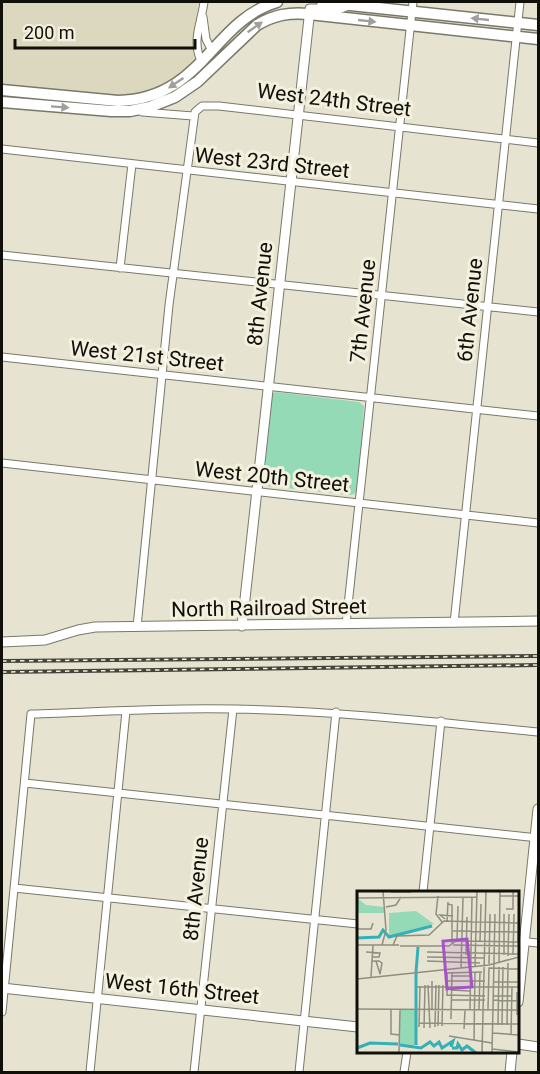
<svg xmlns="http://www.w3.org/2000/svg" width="540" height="1074" font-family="Roboto,sans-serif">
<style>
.built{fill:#dcd8bf}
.green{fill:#95dab7}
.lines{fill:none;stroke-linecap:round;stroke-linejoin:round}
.street-casing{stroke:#7a7868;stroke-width:9}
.secondary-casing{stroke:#7a7868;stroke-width:11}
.primary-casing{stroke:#7a7868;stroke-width:13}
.street{stroke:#fff;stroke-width:7}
.secondary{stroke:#fff;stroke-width:9}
.primary{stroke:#fff;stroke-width:10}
.rail-casing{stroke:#45443b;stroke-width:4}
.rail{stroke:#f3f0de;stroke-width:1.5;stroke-dasharray:4.5;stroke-linecap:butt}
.oneway{fill:#9f9f9d}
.labels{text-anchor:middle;stroke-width:6;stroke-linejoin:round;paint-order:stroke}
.street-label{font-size:21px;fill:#100f09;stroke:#f3f0de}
.inset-river{fill:none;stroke:#36b0b7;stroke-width:3}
.inset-road{fill:none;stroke:#908e81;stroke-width:1.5}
.view{fill:#a554c4;fill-opacity:0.15;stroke:#a554c4;stroke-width:3}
.inset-edge{fill:none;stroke:#100f09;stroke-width:3}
</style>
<rect width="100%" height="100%" fill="#e6e3d1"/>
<path class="built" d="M2,2H199L194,51L199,61L174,85L132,101L2,86Z"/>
<path class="green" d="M276,392L359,402L364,406L358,489L356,493L351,495L268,486L264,483L271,394Z"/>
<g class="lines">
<defs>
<path id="street" d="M203,17L206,39L212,51
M202,63C191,41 201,25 204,2
M142,112L193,116
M2,149L538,209
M2,255L538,312
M120,268L132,164
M2,357L538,416
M2,463L538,523
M454,623L520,2
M346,624L413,2
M137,627L169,305L195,112L202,106H219L538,143
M25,783L538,838
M14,888L358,924
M423,892L441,721
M518,941L538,943
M2,1012L31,714C99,712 167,707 235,709C337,711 437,722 538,732
M90,1072L126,711
M194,1072L233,709
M299,1072L336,712
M404,1072L407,1052"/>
<path id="secondary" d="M242,626L310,9H338L346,6
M2,642L45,640L78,630L95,627L538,621
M2,988L358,1027
M518,1002L538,809
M518,1044L538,1047
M510,1072L512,1052"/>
<path id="primary" d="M322,2L538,25
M2,90L118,101C203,99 212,21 277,2
M2,102L111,111H130L150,107L175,97L197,82L257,25C274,15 289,12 309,14L538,39"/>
</defs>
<use href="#street" class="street-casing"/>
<use href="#secondary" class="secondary-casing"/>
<use href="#primary" class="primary-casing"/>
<use href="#street" class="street"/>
<use href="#secondary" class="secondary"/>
<use href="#primary" class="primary"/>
<defs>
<path id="rail" d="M2,661L538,656
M2,672L538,665"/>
</defs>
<use href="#rail" class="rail-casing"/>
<use href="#rail" class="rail"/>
</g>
<defs><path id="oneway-solid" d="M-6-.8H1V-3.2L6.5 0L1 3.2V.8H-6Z" transform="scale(1.5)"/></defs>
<g class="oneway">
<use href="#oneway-solid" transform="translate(480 19) rotate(-174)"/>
<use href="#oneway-solid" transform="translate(367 21) rotate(6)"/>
<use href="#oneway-solid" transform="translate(255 27) rotate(-35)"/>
<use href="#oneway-solid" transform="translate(176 83) rotate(146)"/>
<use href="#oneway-solid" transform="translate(60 107) rotate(4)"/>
</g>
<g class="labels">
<g class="street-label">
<text transform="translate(334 100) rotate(7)" y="7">West 24th Street</text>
<text transform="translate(272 163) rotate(6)" y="7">West 23rd Street</text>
<text transform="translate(260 294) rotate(-84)" y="7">8th Avenue</text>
<text transform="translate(470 310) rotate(-84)" y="7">6th Avenue</text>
<text transform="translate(363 311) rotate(-84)" y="7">7th Avenue</text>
<text transform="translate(147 356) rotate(6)" y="7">West 21st Street</text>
<text transform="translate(272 477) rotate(6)" y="7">West 20th Street</text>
<text transform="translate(269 608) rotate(-1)" y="7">North Railroad Street</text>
<text transform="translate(196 889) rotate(-84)" y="7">8th Avenue</text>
<text transform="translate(182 989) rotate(6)" y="7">West 16th Street</text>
</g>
</g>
<g transform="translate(357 891)">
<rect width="162" height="162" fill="#e6e3d1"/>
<path d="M0,7L9,14L27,16V22H0ZM59,20L77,33L32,45V22ZM43,119H59V153L55,155L43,153Z" fill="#95dab7"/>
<path class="inset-river" d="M0,47L22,46L26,39L32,46L75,35M59,81L61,56M59,82V154M43,154L64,157L73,151L77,155L82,151L85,157L96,150L94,156M0,157L13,152L41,153M95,157H100L101,153L105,159L110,155L119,162"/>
<path class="inset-road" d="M34,1H54M81,5L79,23L85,31M143,5H162M0,7L120,6M91,13L95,14V52M29,16L39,14L44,6M149,18H156V0M88,28L83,24L96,25M90,31L91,11M0,38H14L16,32M96,40L162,41M100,49L101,15M161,50L162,22M123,51L124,13M0,54H42M25,54L29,39L26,0M36,54L40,45L72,44L87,30L161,32M96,54L161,55M43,55H92L99,50L162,51M9,61L23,62L22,66H15M70,61L162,63M109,64L110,26M147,64V23M156,64L157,23M151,65L152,23M70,66L127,67M15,70H22L25,72L23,83L19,70M70,70L123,72M142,71L143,0M132,73L133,23M118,75L120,0M104,77L106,6M94,85H114M14,86L16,54M0,88L132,74L162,66M90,90H128M136,91H162M71,94L73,137M60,96H162M94,99L113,100M90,104L128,105M90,105V82L125,81M136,105H155M94,109H128M136,109L162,110M0,118L162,119M34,118V143L43,144M75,118V90M113,118L115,6M122,118L123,81M131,118L132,77L162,78M160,124V101M94,128L95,81M62,132L162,133M141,134L142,76M145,134L146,76M150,134L151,72M81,135L82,94M85,135L86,94M62,136L63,95M78,136L79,94M67,137L68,94M107,138L108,119M136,142L162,144M154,144L155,96M92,145L135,152M117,149L118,81M135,158L162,161M42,162L43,119M125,162L129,0M135,162L138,23"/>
<path class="view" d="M110,48L115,96L90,98L86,50Z"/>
<rect width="162" height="162" class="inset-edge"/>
</g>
<rect width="540" height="1074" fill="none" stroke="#100f09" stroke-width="6"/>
<path d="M15 39v9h180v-9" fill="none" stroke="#100f09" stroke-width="3"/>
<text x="24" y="39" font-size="18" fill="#100f09" stroke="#f3f0de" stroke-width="4.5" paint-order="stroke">200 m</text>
</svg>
